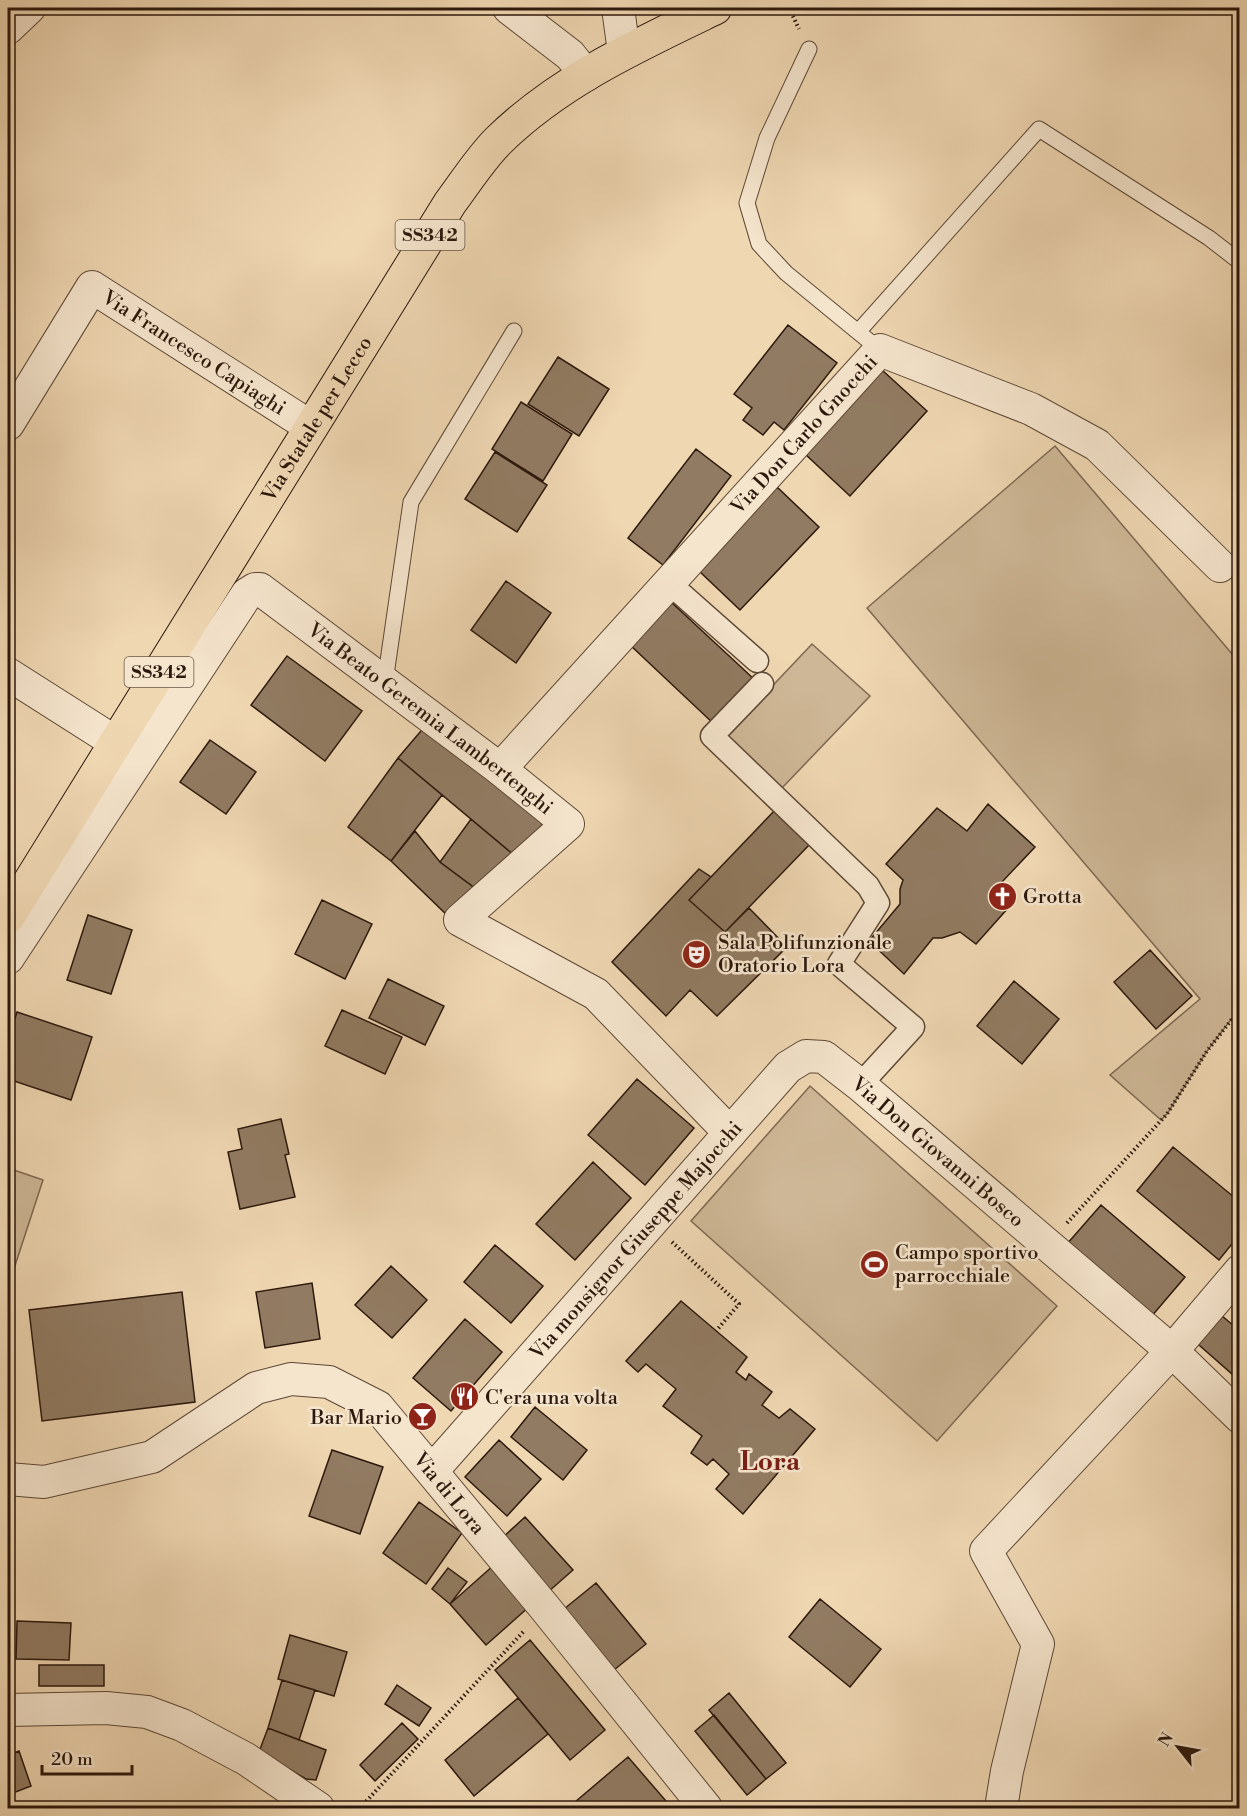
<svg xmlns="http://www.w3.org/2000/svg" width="1247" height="1816" font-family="'Libre Bodoni',serif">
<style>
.green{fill:#ceb796;stroke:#7d6851;stroke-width:1.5}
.building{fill:#917b62;stroke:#2c180c;stroke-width:1.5}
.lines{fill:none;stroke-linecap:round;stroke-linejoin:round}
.service-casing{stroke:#5d4836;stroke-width:17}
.pedestrian-casing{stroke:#5d4836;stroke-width:25}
.minor-casing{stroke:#5d4836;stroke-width:34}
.primary-casing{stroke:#2c180c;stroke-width:35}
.path{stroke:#2c180c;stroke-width:4;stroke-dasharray:1.5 3;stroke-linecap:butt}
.service{stroke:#f5e5cd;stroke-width:15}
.pedestrian{stroke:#f5e5cd;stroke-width:22}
.minor{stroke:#f5e5cd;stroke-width:32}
.primary{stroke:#efd7b2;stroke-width:33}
.labels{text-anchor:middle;stroke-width:5;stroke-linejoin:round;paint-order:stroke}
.shield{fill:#f5e5cd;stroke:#685646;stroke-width:1.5}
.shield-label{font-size:18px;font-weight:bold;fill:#2c180c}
.street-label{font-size:20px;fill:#2c180c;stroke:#f5e5cd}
.poi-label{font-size:20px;fill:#2c180c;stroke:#f5e5cd;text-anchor:start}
.district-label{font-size:26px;font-weight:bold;fill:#7a1f14;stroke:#f5e5cd}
</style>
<rect width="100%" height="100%" fill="#efd7b2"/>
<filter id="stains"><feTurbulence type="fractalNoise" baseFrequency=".00333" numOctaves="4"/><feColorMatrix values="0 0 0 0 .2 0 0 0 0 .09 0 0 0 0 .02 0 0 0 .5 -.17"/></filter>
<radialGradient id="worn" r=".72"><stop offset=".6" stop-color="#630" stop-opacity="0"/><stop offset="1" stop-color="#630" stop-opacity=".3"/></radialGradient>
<path class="green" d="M1055,446L1239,662V1009L1207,1051L1167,1114L1161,1120L1110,1075L1200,999L867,608Z
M812,644L870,696L782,788L724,737Z
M810,1086L1057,1306L937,1441L691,1221Z
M8,1168L43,1180L8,1287Z"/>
<path class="building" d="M788,325L837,363L784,430L774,422L763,435L743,420L752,408L734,394Z
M558,357L609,389L579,436L528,404Z
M882,370L927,411L850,496L805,454Z
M521,402L572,434L543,481L492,449Z
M696,449L731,476L663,565L628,538Z
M495,452L547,485L517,532L465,499Z
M777,487L819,527L740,610L698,570Z
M506,581L551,613L516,663L471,630Z
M670,601L756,681L715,725L629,644Z
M287,656L362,711L325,761L251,705Z
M426,725L543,824L515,856L398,758Z
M210,740L256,772L226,814L180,782Z
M398,758L442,795L391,861L348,827Z
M988,804L1035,847L1001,883L998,898L1009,907L976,944L960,932L942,938H933L904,974L869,941L900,904V889L903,880L886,864L937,808L967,831Z
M776,809L811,843L725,932L689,900Z
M471,819L515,856L484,895L440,862Z
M415,831L440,862L484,895L447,915L391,861Z
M699,869L711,877L689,900L725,932L749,908L787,947L717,1016L690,990L666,1016L612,962Z
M322,900L372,924L345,979L295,954Z
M88,915L132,930L111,994L67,980Z
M1150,950L1192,996L1156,1029L1114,982Z
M388,979L444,1006L425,1045L369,1018Z
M1014,981L1059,1019L1022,1064L977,1026Z
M342,1010L402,1037L385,1074L325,1046Z
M17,1012L92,1037L71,1100L8,1079V1040Z
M637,1079L694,1128L645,1185L588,1135Z
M281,1119L289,1154L285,1155L295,1197L240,1209L228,1152L242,1149L238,1129Z
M1173,1147L1240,1202V1234L1219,1260L1137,1191Z
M593,1162L631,1198L575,1260L536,1224Z
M1101,1205L1185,1277L1151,1317L1067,1244Z
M495,1245L543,1286L511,1323L464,1282Z
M391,1266L427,1300L392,1338L355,1305Z
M312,1283L320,1339L265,1348L256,1292Z
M182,1292L195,1402L42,1421L29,1310Z
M681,1301L747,1357L736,1372L746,1380L749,1374L772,1392L762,1405L779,1418L790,1409L815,1429L743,1514L716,1489L729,1474L713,1459L707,1465L691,1453L702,1436L663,1406L676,1389L646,1364L638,1372L626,1361Z
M1215,1310L1240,1331V1381L1191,1338Z
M465,1319L502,1352L451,1411L413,1378Z
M535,1407L587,1450L563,1480L511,1437Z
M499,1440L541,1479L507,1516L465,1477Z
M332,1450L383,1467L360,1534L309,1516Z
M419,1502L462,1533L426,1584L383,1553Z
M525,1517L573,1570L548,1592L500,1540Z
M494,1565L530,1606L486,1645L450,1604Z
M448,1568L467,1582L450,1604L432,1589Z
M596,1583L646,1644L614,1670L564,1609Z
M8,1593H11L10,1622H8Z
M820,1599L881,1649L850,1687L789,1637Z
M17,1621L71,1623L69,1660L16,1659Z
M290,1635L347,1652L334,1696L278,1679Z
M530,1640L605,1730L570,1760L495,1670Z
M39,1665H104V1686H39Z
M282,1680L315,1690L299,1740L268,1728Z
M397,1685L431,1708L419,1726L385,1704Z
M729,1693L786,1763L766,1779L709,1710Z
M518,1698L548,1734L474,1796L445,1760Z
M714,1715L766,1779L747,1795L695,1731Z
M402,1723L418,1739L375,1781L360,1765Z
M268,1728L326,1750L316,1780L306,1779L259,1752Z
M19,1751L31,1786L8,1795V1755Z
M628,1757L672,1808H568Z
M78,1802L101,1808H76Z"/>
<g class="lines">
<defs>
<path id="service" d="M809,49L767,138L747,203L759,244L786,273L880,350
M858,332L1039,129L1209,238L1240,262
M385,682L411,502L514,331"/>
<path id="pedestrian" d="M669,583L757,661
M762,684L712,736L868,886L878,903L839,964L913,1027L860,1085"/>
<g id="minor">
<path d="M509,8L570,55L586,75"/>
<path d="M618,8L624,52"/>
<path d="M8,28L29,8"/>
<path id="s1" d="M8,424L92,287L311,427"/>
<path d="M8,674L115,742"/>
<path id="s2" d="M500,769L880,350L1031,409L1097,445L1220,566"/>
<path id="s3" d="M8,958L247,594L255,589H260L500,769L568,824L460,920L596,994L730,1133"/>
<path id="s4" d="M432,1471L788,1067L806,1056L824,1057L860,1085L1172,1351L1240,1417"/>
<path id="s5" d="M8,1479L44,1482L152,1457L256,1388L291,1379L329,1382L378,1407L545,1608L706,1808"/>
<path d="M8,1710L106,1708L147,1712L182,1725L246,1759L318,1808"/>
<path d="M1001,1808L1007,1771L1038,1644L986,1551L1172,1351L1240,1271"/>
</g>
<g id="primary">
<path id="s6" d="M8,917L450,203C465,183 480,159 498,141C559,81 638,45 715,8"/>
</g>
</defs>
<use href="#service" class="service-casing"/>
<use href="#pedestrian" class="pedestrian-casing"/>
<use href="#minor" class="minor-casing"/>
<use href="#primary" class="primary-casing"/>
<path class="path" d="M789,8L799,29
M1067,1223L1167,1114L1207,1051L1240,1009
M672,1242L739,1304L716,1331
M360,1808L524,1631"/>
<use href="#service" class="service"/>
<use href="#pedestrian" class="pedestrian"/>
<use href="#minor" class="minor"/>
<use href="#primary" class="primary"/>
</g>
<defs>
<symbol id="church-disc" viewBox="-11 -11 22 22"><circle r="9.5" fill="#8f2418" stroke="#f5e5cd"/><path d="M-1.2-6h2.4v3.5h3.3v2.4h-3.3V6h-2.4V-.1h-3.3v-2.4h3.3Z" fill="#fff"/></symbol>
<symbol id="theatre-disc" viewBox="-11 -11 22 22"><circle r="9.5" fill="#8f2418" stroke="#f5e5cd"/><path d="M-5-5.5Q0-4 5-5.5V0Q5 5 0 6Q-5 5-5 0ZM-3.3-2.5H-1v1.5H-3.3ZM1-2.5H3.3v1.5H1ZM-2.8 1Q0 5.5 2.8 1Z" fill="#fff"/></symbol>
<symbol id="stadium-disc" viewBox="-11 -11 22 22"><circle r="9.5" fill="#8f2418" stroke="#f5e5cd"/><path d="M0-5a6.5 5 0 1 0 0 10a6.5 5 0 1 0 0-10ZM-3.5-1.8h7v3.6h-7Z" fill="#fff"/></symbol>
<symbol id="restaurant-disc" viewBox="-11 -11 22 22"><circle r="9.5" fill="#8f2418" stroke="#f5e5cd"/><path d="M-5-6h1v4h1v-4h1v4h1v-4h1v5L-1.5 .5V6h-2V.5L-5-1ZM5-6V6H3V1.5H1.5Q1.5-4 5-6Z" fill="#fff"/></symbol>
<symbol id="bar-disc" viewBox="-11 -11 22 22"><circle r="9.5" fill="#8f2418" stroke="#f5e5cd"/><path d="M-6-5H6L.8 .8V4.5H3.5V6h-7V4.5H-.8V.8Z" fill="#fff"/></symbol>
</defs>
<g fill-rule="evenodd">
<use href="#church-disc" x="986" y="880" width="33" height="33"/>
<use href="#theatre-disc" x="680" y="938" width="33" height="33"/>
<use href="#stadium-disc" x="858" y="1248" width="33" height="33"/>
<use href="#restaurant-disc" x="448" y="1380" width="33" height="33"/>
<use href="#bar-disc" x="406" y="1400" width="33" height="33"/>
</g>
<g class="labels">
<g class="shield">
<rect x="395.5" y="220" width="69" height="30" rx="4.5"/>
<rect x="124.5" y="657" width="69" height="30" rx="4.5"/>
</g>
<g class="shield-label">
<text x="430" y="241">SS342</text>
<text x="159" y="678">SS342</text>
</g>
<g class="street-label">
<text dy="7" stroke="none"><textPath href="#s1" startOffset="282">Via Francesco Capiaghi</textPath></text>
<text dy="7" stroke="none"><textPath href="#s6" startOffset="586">Via Statale per Lecco</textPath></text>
<text dy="7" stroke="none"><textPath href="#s2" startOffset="452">Via Don Carlo Gnocchi</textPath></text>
<text dy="7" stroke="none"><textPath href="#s3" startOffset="664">Via Beato Geremia Lambertenghi</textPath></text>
<text dy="7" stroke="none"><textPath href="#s4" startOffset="726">Via Don Giovanni Bosco</textPath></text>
<text dy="7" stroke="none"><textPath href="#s4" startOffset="308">Via monsignor Giuseppe Majocchi</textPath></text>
<text dy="7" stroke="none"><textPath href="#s5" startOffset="513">Via di Lora</textPath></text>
</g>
<g class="poi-label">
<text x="1023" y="903">Grotta</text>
<text x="718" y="949">Sala Polifunzionale<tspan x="718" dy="23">Oratorio Lora</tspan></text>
<text x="895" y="1259">Campo sportivo<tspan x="895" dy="23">parrocchiale</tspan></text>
<text x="485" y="1404">C'era una volta</text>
<text x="402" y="1424" text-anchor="end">Bar Mario</text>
</g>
<g class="district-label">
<text x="770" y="1470">Lora</text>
</g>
</g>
<rect width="1247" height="1816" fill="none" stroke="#efd7b2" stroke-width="30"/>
<rect x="9" y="9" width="1229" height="1798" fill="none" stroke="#2c180c" stroke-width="3"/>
<rect x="15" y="15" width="1217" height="1786" fill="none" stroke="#2c180c" stroke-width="1.5"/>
<g transform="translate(1178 1747) rotate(301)" stroke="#f5e5cd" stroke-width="4.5" paint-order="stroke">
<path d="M0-4.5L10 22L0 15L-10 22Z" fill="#2c180c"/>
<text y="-9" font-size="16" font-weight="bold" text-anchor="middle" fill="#2c180c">N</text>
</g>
<path d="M42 1765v9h90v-9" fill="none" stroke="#2c180c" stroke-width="3"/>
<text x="51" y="1765" font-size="18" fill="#2c180c" stroke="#f5e5cd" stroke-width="4.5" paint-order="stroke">20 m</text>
<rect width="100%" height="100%" filter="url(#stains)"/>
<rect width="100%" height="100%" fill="url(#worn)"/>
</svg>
